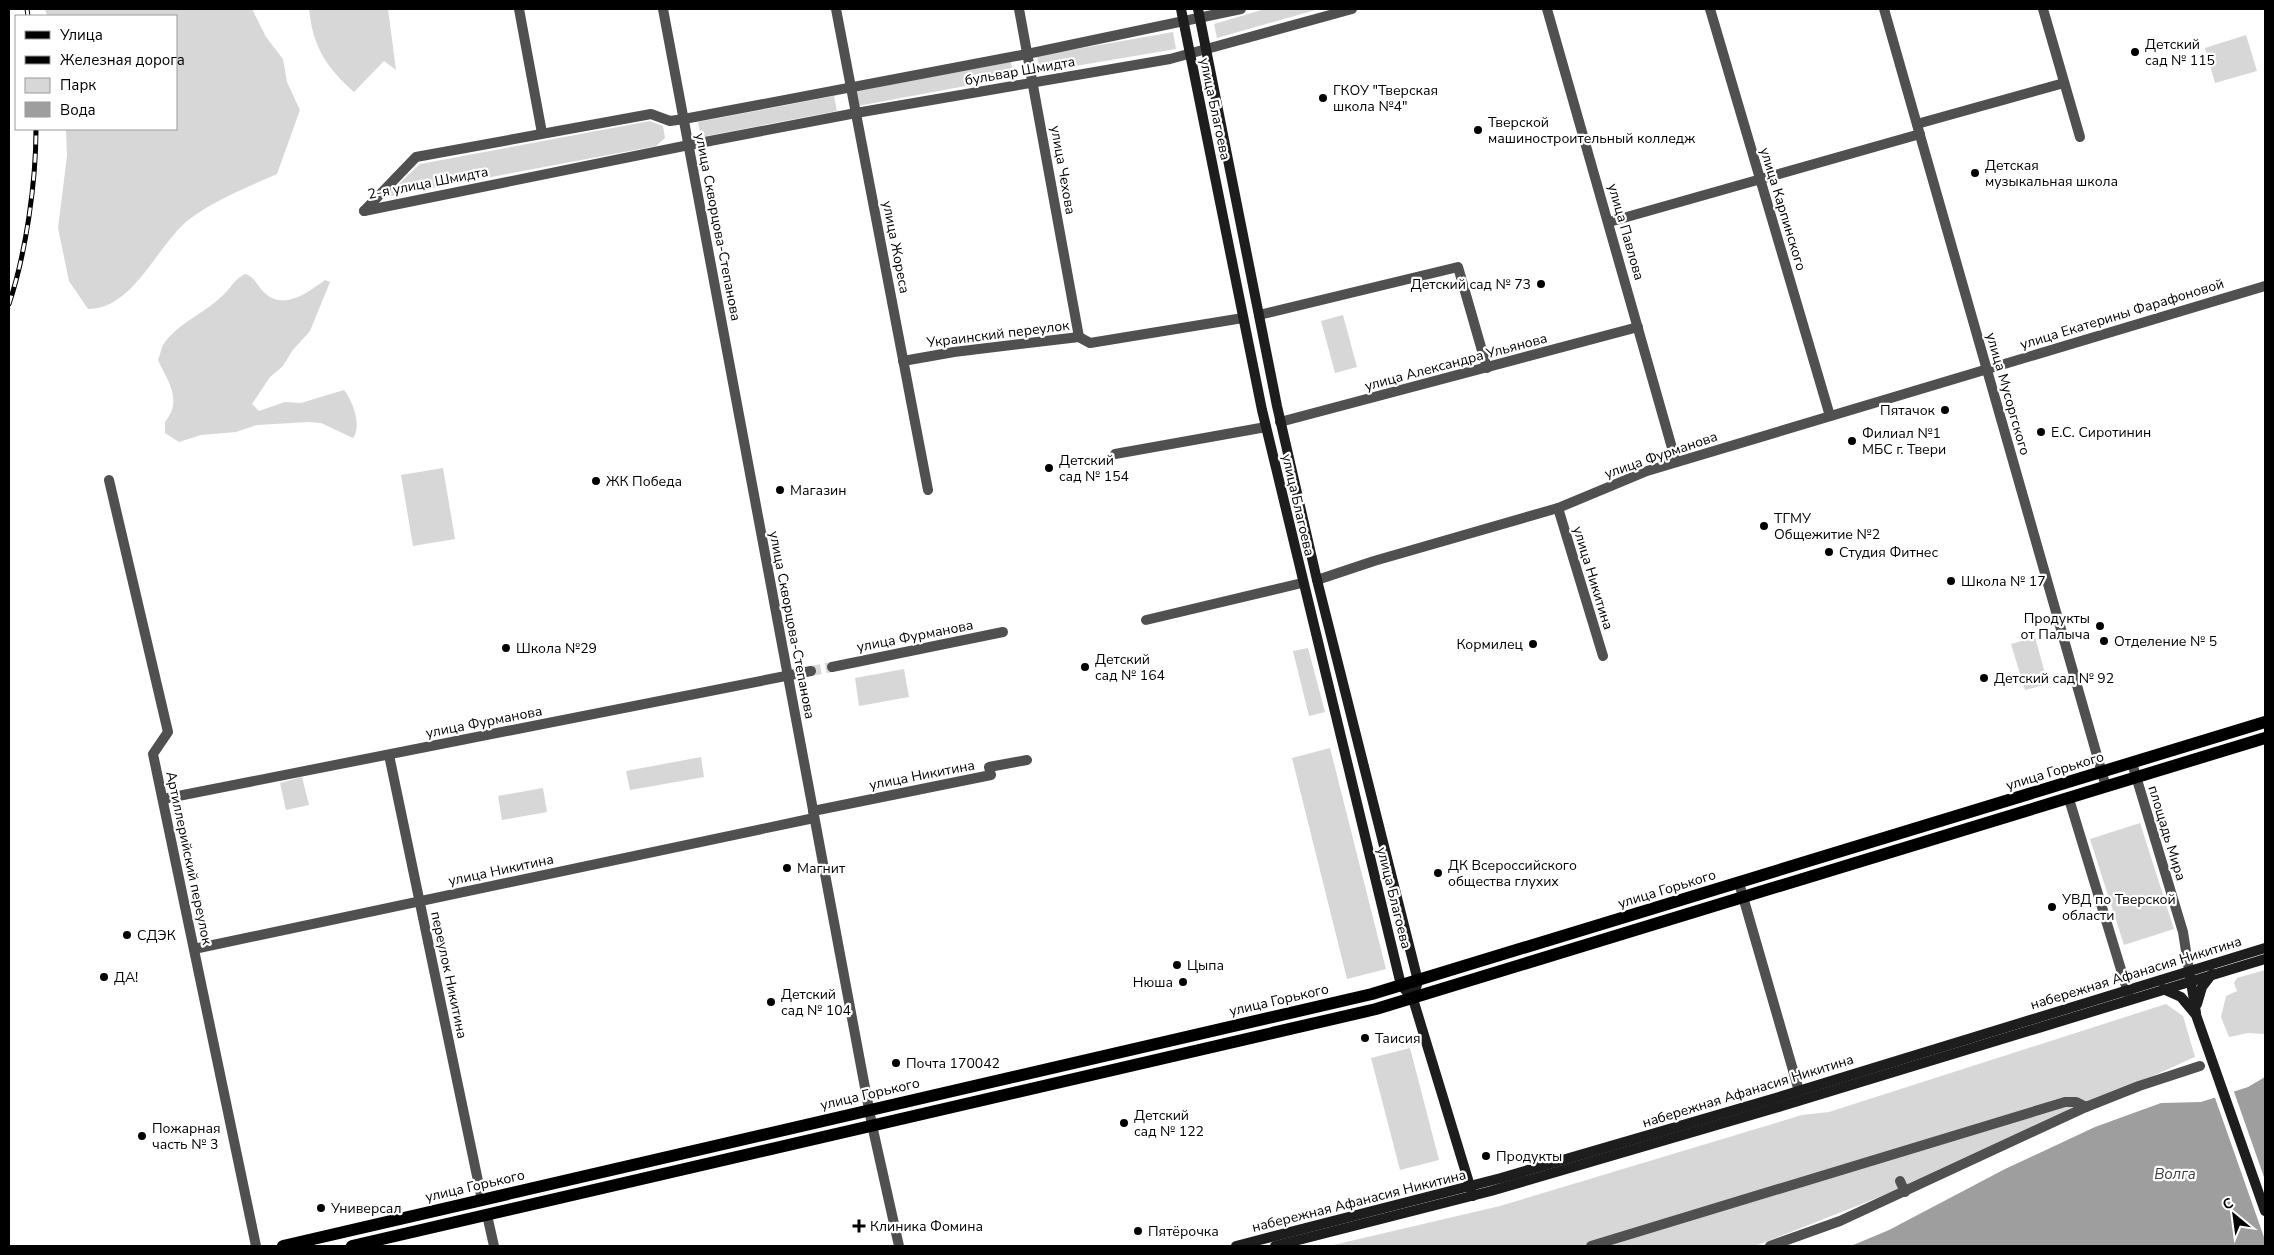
<svg xmlns="http://www.w3.org/2000/svg" width="2274" height="1255" font-family="'Nunito Sans',sans-serif">
<style>
.green{fill:#d7d7d7}
.water{fill:#9e9e9e}
.pier{fill:#fff}
.lines{fill:none;stroke-linecap:round;stroke-linejoin:round}
.minor-tunnel{stroke:#d9d9d9;stroke-width:10;stroke-dasharray:10 5;stroke-linecap:butt}
.minor{stroke:#505050;stroke-width:10}
.tertiary{stroke:#505050;stroke-width:10}
.secondary{stroke:#1d1d1d;stroke-width:10}
.primary{stroke:#000;stroke-width:12}
.rail-casing{stroke:#000;stroke-width:5}
.rail{stroke:#fff;stroke-width:3;stroke-dasharray:9;stroke-linecap:butt}
.poi-dot{fill:#000;stroke:#fff;stroke-width:2}
.labels{text-anchor:middle;dominant-baseline:central;stroke-width:4.5;stroke-linejoin:round;paint-order:stroke}
.poi-label{font-size:14px;fill:#000;stroke:#fff;text-anchor:start}
.street-label{font-size:14px;fill:#000;stroke:#fff}
.water-label{font-size:15px;font-style:italic;fill:#3f3f3f;stroke:#fff}
</style>
<rect width="100%" height="100%" fill="#fff"/>
<!-- green -->
<g class="green">
<path d="M45,9H252L266,37L283,59L287,82L300,110L277,174C248,187 217,199 191,218C157,243 135,309 88,309L69,281L58,228L67,156L66,129H176V16H47Z"/>
<path d="M309,9H388L396,70L384,61L354,92C326,67 313,47 309,9Z"/>
<polygon points="1265,9 1319,9 1217,38 1214,24"/>
<polygon points="1173,32 1176,49 1040,72 1037,56"/>
<polygon points="2246,35 2257,71 2215,83 2205,48"/>
<polygon points="1011,62 1014,77 858,106 856,91"/>
<polygon points="834,96 837,111 701,137 698,122"/>
<polygon points="650,121 663,126 665,138 656,146 385,197 420,164"/>
<path d="M245,274C253,276 256,283 261,289C280,313 306,294 325,280L330,282L310,331L292,351L283,366L270,377L252,404L259,411L285,402L301,403L344,390C353,401 362,426 353,438L321,423L309,422L257,425L236,432L201,435L179,442L165,433V422C183,400 168,382 158,360C160,355 161,349 163,345C177,323 208,312 226,292C233,285 235,279 245,274Z"/>
<polygon points="1343,315 1357,367 1335,373 1321,321"/>
<polygon points="443,468 455,539 413,546 401,475"/>
<polygon points="2035,637 2048,684 2025,690 2011,644"/>
<polygon points="1308,648 1325,712 1309,716 1293,651"/>
<polygon points="904,669 909,697 859,706 855,678"/>
<polygon points="1330,748 1386,969 1347,979 1292,758"/>
<polygon points="701,757 704,777 630,790 626,771"/>
<polygon points="302,777 309,805 286,810 280,783"/>
<polygon points="543,788 547,812 502,820 498,796"/>
<polygon points="2140,823 2174,929 2124,945 2090,839"/>
<polygon points="2265,970 2265,1034 2248,1033 2229,1037 2221,1017 2226,996 2237,991 2234,983 2237,978"/>
<polygon points="2166,1004 2183,1016 2195,1057 1915,1183 1755,1246 1329,1246 1500,1206 1802,1115 1829,1112"/>
<polygon points="1410,1048 1439,1160 1400,1170 1371,1058"/>
</g>
<!-- water -->
<polygon class="water" points="2265,1077 2265,1246 1851,1246 1889,1230 2005,1169 2095,1127 2161,1103 2201,1102 2248,1087"/>
<!-- pier -->
<polygon class="pier" points="2233,1089 2265,1180 2265,1240 2214,1095"/>
<g class="lines">
<!-- minor-tunnel -->
<polyline class="minor-tunnel" points="811,671 832,667"/>
<!-- minor -->
<g class="minor">
<polyline points="519,9 542,133"/>
<polyline points="836,9 928,490"/>
<polyline points="1019,9 1079,337"/>
<polyline points="1547,9 1676,462"/>
<polyline points="1710,9 1830,416"/>
<polyline points="2043,9 2080,137"/>
<polyline points="1917,124 2064,83"/>
<polyline points="364,211 416,157 651,114 670,121 684,119"/>
<polyline points="364,211 689,145"/>
<polyline points="1609,222 1920,134"/>
<polyline points="1259,315 1458,267 1487,368"/>
<polyline points="903,361 954,352 1079,337 1090,343 1243,318"/>
<polyline points="1280,422 1638,327"/>
<polyline points="1115,454 1266,427"/>
<polyline points="109,480 168,732 153,754 256,1246"/>
<polyline points="1558,508 1603,656"/>
<polyline points="1317,580 1374,561 1558,508 1647,471 2265,286"/>
<polyline points="1146,620 1302,583"/>
<polyline points="832,667 1003,632"/>
<polyline points="389,755 482,1200"/>
<polyline points="163,799 811,671"/>
<polyline points="2069,799 2130,999"/>
<polyline points="813,811 991,775 989,767 1027,760"/>
<polyline points="1739,883 1799,1091"/>
<polyline points="194,949 814,818"/>
<polyline points="1900,1181 1905,1192"/>
<polyline points="487,1215 494,1246"/>
<polyline points="1591,1246 2065,1102 2076,1102 2086,1107"/>
<polyline points="1770,1246 1840,1221 2086,1107 2139,1086 2200,1066"/>
</g>
<!-- tertiary -->
<g class="tertiary">
<polyline points="663,9 872,1125 899,1246"/>
<polyline points="1884,9 2106,787"/>
<polyline points="684,119 1027,54 1241,9"/>
<polyline points="689,145 856,113 1170,59 1352,9"/>
<polyline points="2132,763 2183,932 2189,970"/>
</g>
<!-- secondary -->
<g class="secondary">
<polyline points="1181,9 1262,410 1401,985 1413,999 1473,1196"/>
<polyline points="1198,9 1277,406 1317,580 1418,981 1413,999"/>
<polyline points="2190,976 2196,1013"/>
<polyline points="2163,989 2181,997 2196,1015 2265,1211"/>
<polyline points="2197,1004 2202,987 2212,974"/>
<polyline points="1236,1246 1501,1178 1779,1097 2265,948"/>
<polyline points="1275,1246 1491,1191 1782,1106 2265,959"/>
</g>
<!-- primary -->
<g class="primary">
<polyline points="283,1246 1372,994 2265,722"/>
<polyline points="352,1246 1376,1009 2265,738"/>
</g>
<defs>
<g id="rail">
<polyline points="27,9 28,16"/>
<path d="M9,304C26,253 36,182 36,129"/>
</g>
</defs>
<!-- rail casing -->
<use href="#rail" class="rail-casing"/>
<!-- rail -->
<use href="#rail" class="rail"/>
</g>
<!-- markers -->
<g class="poi-dot">
<circle cx="2135" cy="52" r="5"/>
<circle cx="1323" cy="98" r="5"/>
<circle cx="1478" cy="130" r="5"/>
<circle cx="1975" cy="173" r="5"/>
<circle cx="1541" cy="284" r="5"/>
<circle cx="1945" cy="410" r="5"/>
<circle cx="2041" cy="432" r="5"/>
<circle cx="1852" cy="441" r="5"/>
<circle cx="1049" cy="468" r="5"/>
<circle cx="596" cy="481" r="5"/>
<circle cx="780" cy="490" r="5"/>
<circle cx="1764" cy="526" r="5"/>
<circle cx="1829" cy="552" r="5"/>
<circle cx="1951" cy="581" r="5"/>
<circle cx="2100" cy="626" r="5"/>
<circle cx="2104" cy="641" r="5"/>
<circle cx="1533" cy="644" r="5"/>
<circle cx="506" cy="648" r="5"/>
<circle cx="1085" cy="667" r="5"/>
<circle cx="1984" cy="678" r="5"/>
<circle cx="787" cy="868" r="5"/>
<circle cx="1438" cy="873" r="5"/>
<circle cx="2052" cy="907" r="5"/>
<circle cx="127" cy="935" r="5"/>
<circle cx="1177" cy="965" r="5"/>
<circle cx="104" cy="977" r="5"/>
<circle cx="1183" cy="982" r="5"/>
<circle cx="771" cy="1002" r="5"/>
<circle cx="1365" cy="1038" r="5"/>
<circle cx="896" cy="1063" r="5"/>
<circle cx="1124" cy="1123" r="5"/>
<circle cx="142" cy="1136" r="5"/>
<circle cx="1486" cy="1156" r="5"/>
<circle cx="321" cy="1208" r="5"/>
<path d="M856.5 1218.5h5v5h5v5h-5v5h-5v-5h-5v-5h5z"/>
<circle cx="1138" cy="1231" r="5"/>
</g>
<g class="labels">
<!-- poi labels -->
<g class="poi-label">
<text x="2145" y="44">Детский<tspan x="2145" dy="16">сад № 115</tspan></text>
<text x="1333" y="90">ГКОУ "Тверская<tspan x="1333" dy="16">школа №4"</tspan></text>
<text x="1488" y="122">Тверской<tspan x="1488" dy="16">машиностроительный колледж</tspan></text>
<text x="1985" y="165">Детская<tspan x="1985" dy="16">музыкальная школа</tspan></text>
<text x="1531" y="284" text-anchor="end">Детский сад № 73</text>
<text x="1935" y="410" text-anchor="end">Пятачок</text>
<text x="2051" y="432">Е.С. Сиротинин</text>
<text x="1862" y="433">Филиал №1<tspan x="1862" dy="16">МБС г. Твери</tspan></text>
<text x="1059" y="460">Детский<tspan x="1059" dy="16">сад № 154</tspan></text>
<text x="606" y="481">ЖК Победа</text>
<text x="790" y="490">Магазин</text>
<text x="1774" y="518">ТГМУ<tspan x="1774" dy="16">Общежитие №2</tspan></text>
<text x="1839" y="552">Студия Фитнес</text>
<text x="1961" y="581">Школа № 17</text>
<text x="2090" y="618" text-anchor="end">Продукты<tspan x="2090" dy="16">от Палыча</tspan></text>
<text x="2114" y="641">Отделение № 5</text>
<text x="1523" y="644" text-anchor="end">Кормилец</text>
<text x="516" y="648">Школа №29</text>
<text x="1095" y="659">Детский<tspan x="1095" dy="16">сад № 164</tspan></text>
<text x="1994" y="678">Детский сад № 92</text>
<text x="1448" y="865">ДК Всероссийского<tspan x="1448" dy="16">общества глухих</tspan></text>
<text x="797" y="868">Магнит</text>
<text x="2062" y="899">УВД по Тверской<tspan x="2062" dy="16">области</tspan></text>
<text x="137" y="935">СДЭК</text>
<text x="1187" y="965">Цыпа</text>
<text x="114" y="977">ДА!</text>
<text x="1173" y="982" text-anchor="end">Нюша</text>
<text x="781" y="994">Детский<tspan x="781" dy="16">сад № 104</tspan></text>
<text x="1375" y="1038">Таисия</text>
<text x="906" y="1063">Почта 170042</text>
<text x="1134" y="1115">Детский<tspan x="1134" dy="16">сад № 122</tspan></text>
<text x="152" y="1128">Пожарная<tspan x="152" dy="16">часть № 3</tspan></text>
<text x="1496" y="1156">Продукты</text>
<text x="331" y="1208">Универсал</text>
<text x="870" y="1226">Клиника Фомина</text>
<text x="1148" y="1231">Пятёрочка</text>
</g>
<!-- street labels -->
<g class="street-label">
<text transform="translate(1020 71) rotate(-10)">бульвар Шмидта</text>
<text transform="translate(1215 109) rotate(78)">улица Благоева</text>
<text transform="translate(1063 170) rotate(80)">улица Чехова</text>
<text transform="translate(428 183) rotate(-11)">2-я улица Шмидта</text>
<text transform="translate(1783 209) rotate(73)">улица Карпинского</text>
<text transform="translate(718 227) rotate(79)">улица Скворцова-Степанова</text>
<text transform="translate(1626 232) rotate(74)">улица Павлова</text>
<text transform="translate(896 247) rotate(79)">улица Жореса</text>
<text transform="translate(2122 314) rotate(-17)">улица Екатерины Фарафоновой</text>
<text transform="translate(998 334) rotate(-7)">Украинский переулок</text>
<text transform="translate(1456 362) rotate(-15)">улица Александра Ульянова</text>
<text transform="translate(2008 394) rotate(74)">улица Мусоргского</text>
<text transform="translate(1661 455) rotate(-19)">улица Фурманова</text>
<text transform="translate(1298 505) rotate(77)">улица Благоева</text>
<text transform="translate(1593 578) rotate(73)">улица Никитина</text>
<text transform="translate(792 625) rotate(79)">улица Скворцова-Степанова</text>
<text transform="translate(915 636) rotate(-11)">улица Фурманова</text>
<text transform="translate(484 722) rotate(-11)">улица Фурманова</text>
<text transform="translate(2055 771) rotate(-17)">улица Горького</text>
<text transform="translate(922 775) rotate(-11)">улица Никитина</text>
<text transform="translate(2167 833) rotate(73)">площадь Мира</text>
<text transform="translate(189 858) rotate(78)">Артиллерийский переулок</text>
<text transform="translate(501 870) rotate(-12)">улица Никитина</text>
<text transform="translate(1667 889) rotate(-17)">улица Горького</text>
<text transform="translate(1394 898) rotate(76)">улица Благоева</text>
<text transform="translate(2136 973) rotate(-17)">набережная Афанасия Никитина</text>
<text transform="translate(449 975) rotate(78)">переулок Никитина</text>
<text transform="translate(1279 1000) rotate(-13)">улица Горького</text>
<text transform="translate(1748 1091) rotate(-17)">набережная Афанасия Никитина</text>
<text transform="translate(870 1094) rotate(-13)">улица Горького</text>
<text transform="translate(475 1186) rotate(-13)">улица Горького</text>
<text transform="translate(1359 1201) rotate(-14)">набережная Афанасия Никитина</text>
</g>
<!-- water labels -->
<g class="water-label">
<text x="2175" y="1174">Волга</text>
</g>
</g>
<!-- border -->
<rect width="2274" height="1255" fill="none" stroke="#000000" stroke-width="20"/>
<!-- legend -->
<rect x="15" y="15" width="162" height="115" fill="#ffffff" stroke="#999999"/>
<rect x="25" y="31" width="25" height="8" fill="#000000" stroke="#999999"/>
<text x="60" y="40" font-size="15" fill="#000000">Улица</text>
<rect x="25" y="56" width="25" height="8" fill="#000000" stroke="#999999"/>
<text x="60" y="65" font-size="15" fill="#000000">Железная дорога</text>
<rect x="25" y="78" width="25" height="15" fill="#d7d7d7" stroke="#999999"/>
<text x="60" y="90" font-size="15" fill="#000000">Парк</text>
<rect x="25" y="102" width="25" height="15" fill="#9e9e9e" stroke="#999999"/>
<text x="60" y="115" font-size="15" fill="#000000">Вода</text>
<!-- north arrow -->
<g transform="translate(2234 1215) rotate(331)" stroke="#ffffff" stroke-width="4" paint-order="stroke">
<path d="M0-4L9 19L0 12L-9 19Z" fill="#000000"/>
<text y="-8" font-size="14" font-weight="bold" text-anchor="middle" fill="#000000">С</text>
</g>
</svg>
